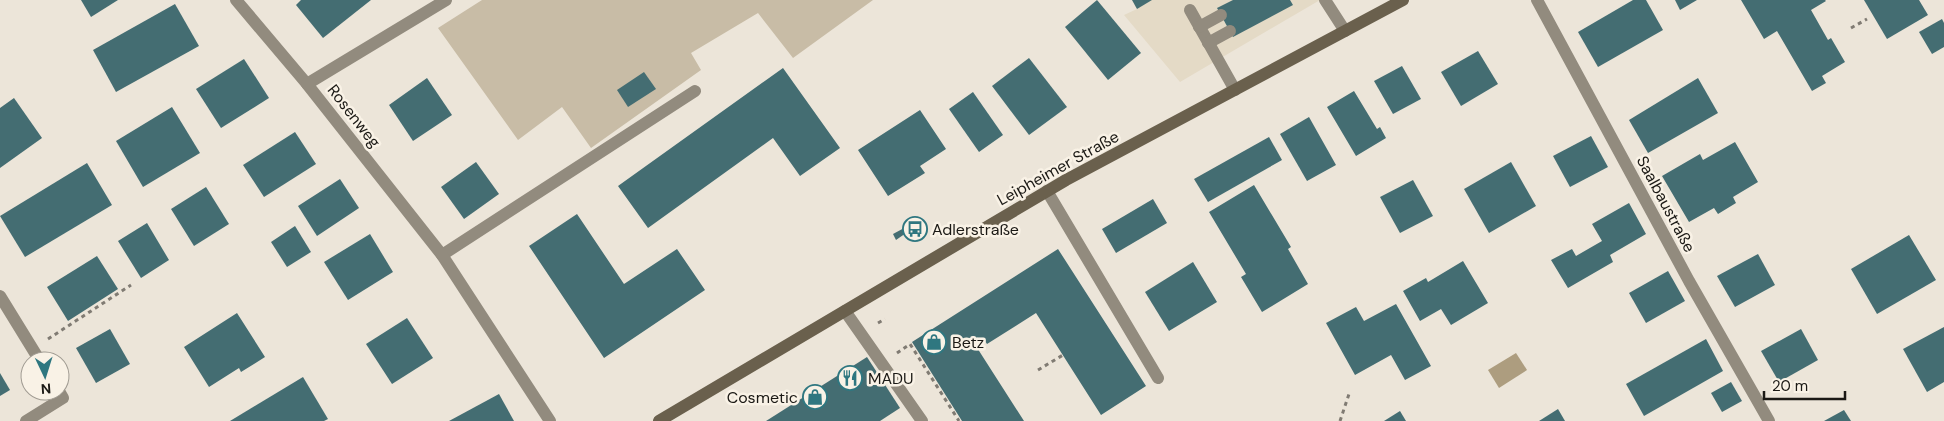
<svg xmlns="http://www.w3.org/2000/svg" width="1944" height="421" font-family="'DM Sans',sans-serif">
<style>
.built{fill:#e4dac6}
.green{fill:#c8bca6}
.water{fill:#ad9d7f}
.building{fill:#446d72}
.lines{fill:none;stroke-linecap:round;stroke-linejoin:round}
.path{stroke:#807b73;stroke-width:3;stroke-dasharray:4 4;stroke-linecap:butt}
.service{stroke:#928b7e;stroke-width:12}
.minor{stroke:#928b7e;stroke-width:12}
.secondary{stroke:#6a604d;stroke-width:12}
.labels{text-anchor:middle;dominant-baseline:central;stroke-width:5;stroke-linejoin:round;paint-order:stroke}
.street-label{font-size:16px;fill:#1b1915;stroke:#f9f2e6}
.poi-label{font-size:16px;fill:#1b1915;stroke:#f9f2e6;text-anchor:start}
</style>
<rect width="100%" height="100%" fill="#ece5d9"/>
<!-- built -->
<polygon class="built" points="1132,0 1320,0 1180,82 1124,15 1137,9"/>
<!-- green -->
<polygon class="green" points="482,0 873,0 793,58 758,13 691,53 701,70 591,148 562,107 518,140 438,28"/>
<!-- water -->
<polygon class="water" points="1516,353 1527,370 1499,388 1488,370"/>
<!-- building -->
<g class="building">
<polygon points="81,0 118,0 91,17"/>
<polygon points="301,0 371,0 323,38 296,5"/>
<polygon points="1097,0 1141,53 1108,80 1065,27"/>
<polygon points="1132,0 1152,0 1137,9"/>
<polygon points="1233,0 1290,0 1293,5 1233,37 1217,8"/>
<polygon points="1633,0 1646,0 1663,30 1598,67 1578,32"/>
<polygon points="1675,0 1697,0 1680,10"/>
<polygon points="1741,0 1825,0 1826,1 1811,10 1828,40 1831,38 1845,62 1822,76 1826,83 1812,91 1777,31 1764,39"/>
<polygon points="1864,0 1919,0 1928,15 1887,39"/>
<polygon points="175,4 199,46 116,92 93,50"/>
<polygon points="1942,19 1944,23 1944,47 1932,54 1919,32"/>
<polygon points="1478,51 1498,84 1461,106 1441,72"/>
<polygon points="1029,58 1067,107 1029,135 992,86"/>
<polygon points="244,59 269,98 221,128 196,89"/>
<polygon points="1402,66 1421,99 1393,114 1374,81"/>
<polygon points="783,68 840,148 800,176 773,138 648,228 618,186"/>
<polygon points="644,72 656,89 628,107 617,90"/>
<polygon points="427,78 452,115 413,141 389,105"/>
<polygon points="1698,78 1718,113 1648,153 1629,120"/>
<polygon points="1354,91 1377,129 1380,127 1386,138 1356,156 1327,107"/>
<polygon points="973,92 1003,135 979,152 949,109"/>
<polygon points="14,98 42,138 0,168 0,108"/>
<polygon points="172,107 200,153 143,187 116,141"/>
<polygon points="920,110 946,149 920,166 925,173 888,196 858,150"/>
<polygon points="1309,117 1336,165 1307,181 1280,134"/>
<polygon points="295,132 316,164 264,197 243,165"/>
<polygon points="1591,136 1608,167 1570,187 1553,156"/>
<polygon points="1269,137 1282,160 1208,202 1194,179"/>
<polygon points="1735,142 1758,182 1733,197 1736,203 1718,214 1714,208 1689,222 1662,176 1700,154 1703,160"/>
<polygon points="476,162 499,194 464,219 441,187"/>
<polygon points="1511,162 1536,206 1489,233 1464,189"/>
<polygon points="87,163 112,205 25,257 0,216"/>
<polygon points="340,179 359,208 317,236 298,206"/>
<polygon points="1413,180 1433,216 1400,233 1380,197"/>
<polygon points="1254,185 1291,247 1288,249 1308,284 1262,312 1241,277 1246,274 1209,212"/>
<polygon points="206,187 229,224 194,246 171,209"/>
<polygon points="1153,199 1167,223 1116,253 1102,229"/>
<polygon points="1629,203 1646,234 1610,255 1613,262 1568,288 1551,260 1572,249 1576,256 1602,241 1592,224"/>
<polygon points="577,214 624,284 677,249 705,290 604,358 529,246"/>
<polygon points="147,223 169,260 141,278 118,241"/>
<polygon points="295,226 311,252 287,267 271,242"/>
<polygon points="906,227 909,231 896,240 893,234"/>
<polygon points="370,234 393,272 348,300 324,262"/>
<polygon points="1909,235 1936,280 1877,314 1851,269"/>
<polygon points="1058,249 1146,386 1101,415 1036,313 987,344 983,338 974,343 1024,421 962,421 912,342"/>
<polygon points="1758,254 1775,285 1735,307 1717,276"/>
<polygon points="97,256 118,289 68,321 47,287"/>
<polygon points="1463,261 1488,303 1451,325 1441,309 1420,321 1403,291 1426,278 1428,282"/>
<polygon points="1193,262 1217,302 1169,331 1145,292"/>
<polygon points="1668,271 1685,301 1646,323 1629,293"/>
<polygon points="1396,304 1431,366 1405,380 1391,355 1355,375 1326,323 1356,307 1364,321"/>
<polygon points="237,313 265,357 241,372 239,368 209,387 184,347"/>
<polygon points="407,318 433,358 392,384 366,344"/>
<polygon points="1944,327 1944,382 1927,392 1903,349"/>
<polygon points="110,329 130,364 96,383 76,348"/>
<polygon points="1801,329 1818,360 1779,382 1761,351"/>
<polygon points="1706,339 1723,371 1644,416 1626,384"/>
<polygon points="867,357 900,408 880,421 766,421"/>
<polygon points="0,373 10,390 0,396"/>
<polygon points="303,377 328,419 324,421 230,421"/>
<polygon points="1731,382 1742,401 1722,412 1711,393"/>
<polygon points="499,394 514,421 449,421"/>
<polygon points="1558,409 1565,421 1539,421"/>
<polygon points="1844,410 1851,421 1824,421"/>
<polygon points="1400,411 1406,421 1384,421"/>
</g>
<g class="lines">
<!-- path -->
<g class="path">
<polyline points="1851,28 1867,19"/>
<polyline points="878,323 885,319"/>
<polyline points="48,339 131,285"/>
<polyline points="897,353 910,344 959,421"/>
<polyline points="1038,370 1063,355"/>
<polyline points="1340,421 1349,394"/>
</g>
<!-- service -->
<g class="service">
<polyline points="1325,0 1345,31"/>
<polyline points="1190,10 1235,90"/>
<polyline points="1199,27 1221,15"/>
<polyline points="1208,43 1230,31"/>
<polyline points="1047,191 1158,378"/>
<polyline points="442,255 695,91"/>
</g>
<!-- minor -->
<g class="minor">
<polyline points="236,0 307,84 442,255 550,421"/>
<polyline points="1537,0 1689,281 1769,421"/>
<polyline points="307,84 446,0"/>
<polyline points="0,296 40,361"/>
<polyline points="845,311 922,421"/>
<polyline points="26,421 63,398 59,391"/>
</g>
<!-- secondary -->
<polyline class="secondary" points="659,421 1066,180 1403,0"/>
</g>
<!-- icons -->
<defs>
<symbol id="bus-ring" viewBox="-11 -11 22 22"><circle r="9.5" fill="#f9f2e6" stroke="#2f7780" stroke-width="1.5"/><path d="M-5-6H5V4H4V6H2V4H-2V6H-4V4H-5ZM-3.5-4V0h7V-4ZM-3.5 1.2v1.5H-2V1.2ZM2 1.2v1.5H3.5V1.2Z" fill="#2f7780"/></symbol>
<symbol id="shop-ring" viewBox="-11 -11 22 22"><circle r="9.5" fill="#f9f2e6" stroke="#2f7780" stroke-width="1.5"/><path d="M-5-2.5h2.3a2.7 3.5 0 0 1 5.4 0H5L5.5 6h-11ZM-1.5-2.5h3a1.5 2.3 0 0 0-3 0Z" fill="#2f7780"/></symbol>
<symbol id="restaurant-ring" viewBox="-11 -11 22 22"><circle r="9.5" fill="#f9f2e6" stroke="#2f7780" stroke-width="1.5"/><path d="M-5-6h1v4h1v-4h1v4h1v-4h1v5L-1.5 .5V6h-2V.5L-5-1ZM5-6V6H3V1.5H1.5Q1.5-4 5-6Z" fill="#2f7780"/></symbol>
</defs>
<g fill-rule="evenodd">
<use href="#bus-ring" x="901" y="215" width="28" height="28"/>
<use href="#shop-ring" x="920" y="328" width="28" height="28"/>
<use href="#restaurant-ring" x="836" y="364" width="28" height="28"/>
<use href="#shop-ring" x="801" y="383" width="28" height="28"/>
</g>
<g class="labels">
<!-- street labels -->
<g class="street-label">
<text transform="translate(354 116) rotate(52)">Rosenweg</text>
<text transform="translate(1058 168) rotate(-29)">Leipheimer Straße</text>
<text transform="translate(1666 204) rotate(62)">Saalbaustraße</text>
</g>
<!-- poi labels -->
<g class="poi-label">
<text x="932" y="229">Adlerstraße</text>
<text x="952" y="342">Betz</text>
<text x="868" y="378">MADU</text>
<text x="798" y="397" text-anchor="end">Cosmetic</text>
</g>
</g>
<!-- north arrow -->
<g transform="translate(45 376) rotate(176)"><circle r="24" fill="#f9f2e6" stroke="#a09b92"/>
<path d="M0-4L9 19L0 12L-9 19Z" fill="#2f7780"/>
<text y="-8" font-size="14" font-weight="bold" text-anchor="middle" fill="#1b1915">N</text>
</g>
<!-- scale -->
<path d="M1764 391v8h81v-8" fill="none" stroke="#1b1915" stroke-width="2.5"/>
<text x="1772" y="391" font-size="15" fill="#1b1915" stroke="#f9f2e6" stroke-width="4" paint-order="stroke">20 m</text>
</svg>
